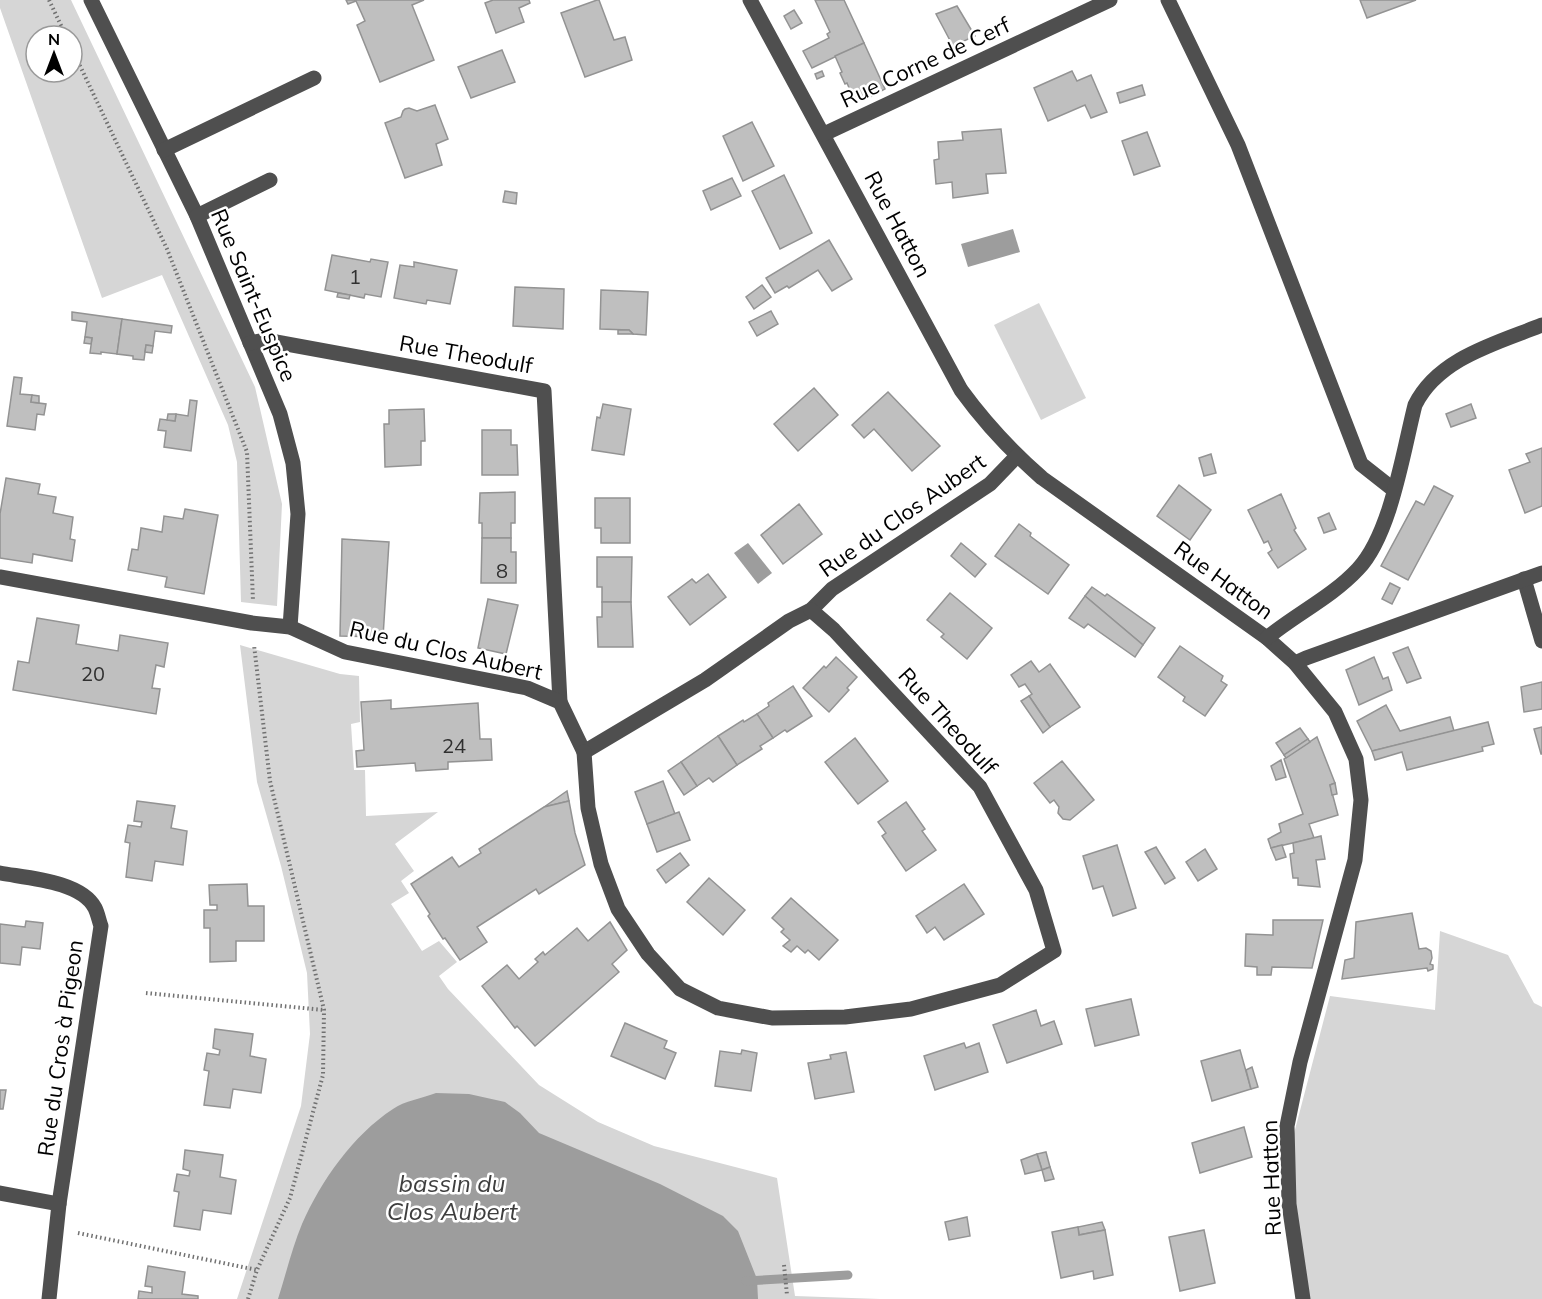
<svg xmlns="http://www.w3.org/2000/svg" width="1542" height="1299" font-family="Mulish,sans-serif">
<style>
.green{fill:#d6d6d6;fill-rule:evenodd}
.water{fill:#9d9d9d}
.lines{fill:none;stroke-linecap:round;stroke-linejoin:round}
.stream{stroke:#9d9d9d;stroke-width:9}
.building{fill:#bfbfbf;stroke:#939393;stroke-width:1.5}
.path{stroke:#717171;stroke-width:4;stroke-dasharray:1.5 3;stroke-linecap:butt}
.minor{stroke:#4f4f4f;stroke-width:15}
.labels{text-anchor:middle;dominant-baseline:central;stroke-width:5;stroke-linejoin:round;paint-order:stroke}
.number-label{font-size:20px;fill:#303030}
.street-label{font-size:22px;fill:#000;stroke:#fff}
.water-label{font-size:24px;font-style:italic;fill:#3e3e3e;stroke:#fff}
</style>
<rect width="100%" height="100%" fill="#fff"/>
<!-- green -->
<g class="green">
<path d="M0,0H71L255,387L282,504L277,606L241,602L237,462L228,425L162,275L102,298L0,8ZM36,36H72V72H36Z"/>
<polygon points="1039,303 1086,398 1041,420 994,325"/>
<polygon points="240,645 340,674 359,676 360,722 351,724 354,770 365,770 366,816 438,812 395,844 414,871 401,881 409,893 391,904 422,951 439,941 457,962 439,976 448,989 539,1085 598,1122 654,1146 777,1178 795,1296 880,1299 237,1299 301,1106 310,1034 307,973 281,866 257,782"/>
<polygon points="1440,931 1508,955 1534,1003 1542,1007 1542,1299 1309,1299 1285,1168 1330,996 1435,1010"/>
</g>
<!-- water -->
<g class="water">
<polygon points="1013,229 1020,252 968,267 961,244"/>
<polygon points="748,543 772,573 758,584 734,553"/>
<path d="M436,1093L469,1094L505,1102L520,1113L539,1133L660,1184L723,1216L738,1231L757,1279L758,1299H278C286,1274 292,1248 302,1224C321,1181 353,1135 393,1109C404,1101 423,1098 436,1093Z"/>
</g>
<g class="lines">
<!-- stream -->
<polyline class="stream" points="746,1281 848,1275"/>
</g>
<!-- building -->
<g class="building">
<polygon points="346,0 424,0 412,5 434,60 380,82 357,25 365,21 356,1 348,4"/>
<polygon points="493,0 529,0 530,3 519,8 524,22 496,33 485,3"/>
<polygon points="597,0 599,0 614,40 625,37 632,60 585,77 561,13"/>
<polygon points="815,0 844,0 864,43 812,68 803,51 829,38 827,34 830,32"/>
<polygon points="1360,0 1416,0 1367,18"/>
<polygon points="957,6 975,36 953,46 936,14"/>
<polygon points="794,10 802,23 791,29 784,16"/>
<polygon points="864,43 885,89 868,98 867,97 855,102 847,83 845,84 840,73 842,72 835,56"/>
<polygon points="502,50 515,82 471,98 458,67"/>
<polygon points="822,71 824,76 817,79 815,74"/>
<polygon points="1072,71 1077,81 1091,75 1107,112 1091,118 1085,105 1048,121 1034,88"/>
<polygon points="1142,85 1145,95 1120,103 1117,93"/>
<polygon points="435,105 448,139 436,144 442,165 405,178 385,123 401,117 403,111 405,109 409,108 417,111"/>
<polygon points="752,122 774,166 743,181 723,136"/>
<polygon points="1001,129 1006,173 986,174 988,193 953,198 952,182 936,184 934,160 939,159 938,142 963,140 962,132"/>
<polygon points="1147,132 1160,166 1134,175 1122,141"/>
<polygon points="784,175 812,233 780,249 752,191"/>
<polygon points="732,178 741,196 711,210 703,191"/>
<polygon points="505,191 517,193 516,204 503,202"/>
<polygon points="829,240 852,279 832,291 818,270 789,288 787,286 775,293 766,278"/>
<polygon points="332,255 370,262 371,259 388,262 381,297 365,294 364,298 325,290"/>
<polygon points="414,262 457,270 450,304 427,300 426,304 394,298 400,265 414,267"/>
<polygon points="762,285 771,297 754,309 746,297"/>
<polygon points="515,287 564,289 563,329 513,326"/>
<polygon points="601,290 648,292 646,335 633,334 629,330 600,329"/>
<polygon points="338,293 350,295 349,299 337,297"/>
<polygon points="771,311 778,324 757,336 749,322"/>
<polygon points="72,312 122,319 117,354 101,352 101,354 90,353 92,338 85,337 87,322 72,320"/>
<polygon points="122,319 172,326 171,333 155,331 153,346 146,345 144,360 133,359 133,356 117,354"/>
<polygon points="618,330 629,330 633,334 618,334"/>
<polygon points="85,337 92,338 91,344 84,343"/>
<polygon points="146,345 153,346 152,353 145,352"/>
<polygon points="14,377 22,378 20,394 32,395 31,402 46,404 44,415 37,414 35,430 7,426"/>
<polygon points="814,388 838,415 798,451 774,424"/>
<polygon points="888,392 940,446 912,471 874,429 864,438 852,425"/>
<polygon points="32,395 39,396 39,403 31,402"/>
<polygon points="190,400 197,401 191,451 164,447 166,431 158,430 160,419 175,421 176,414 188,416"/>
<polygon points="603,404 631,409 624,455 592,450 597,417 600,418"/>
<polygon points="1471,404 1476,418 1451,427 1446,414"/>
<polygon points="424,409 425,441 421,441 421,465 385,467 384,424 389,424 389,410"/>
<polygon points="168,414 176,414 175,421 167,420"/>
<polygon points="482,430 511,430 511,445 517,445 518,475 482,475"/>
<polygon points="1542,448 1542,506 1525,513 1509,470 1530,462 1526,454"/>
<polygon points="1211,454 1216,473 1204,476 1199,458"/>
<polygon points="6,478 40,484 38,494 56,497 53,513 73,517 70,539 75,540 72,561 33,554 32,563 0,558 0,514"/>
<polygon points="1179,485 1211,510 1190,540 1157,516"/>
<polygon points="1434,486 1453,496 1408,580 1381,566 1416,501 1424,505"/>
<polygon points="515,492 515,523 511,523 511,538 482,538 482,523 479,523 480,493"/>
<polygon points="1281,494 1296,528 1294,530 1306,549 1278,568 1268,553 1272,550 1268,541 1264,543 1248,510"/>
<polygon points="595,498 630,498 630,543 601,543 601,528 595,528"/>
<polygon points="799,504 822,534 783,564 761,535"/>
<polygon points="185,509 218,515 204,594 165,587 167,577 128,570 132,549 138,550 141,528 162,532 164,516 183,519"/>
<polygon points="1329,513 1336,529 1324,533 1318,518"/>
<polygon points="1019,524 1031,533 1030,536 1069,565 1048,594 995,556"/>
<polygon points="482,538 511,538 511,552 516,552 516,583 481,583"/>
<polygon points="342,539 389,542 383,637 340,636"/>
<polygon points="961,543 986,564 975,577 951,556"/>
<polygon points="597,557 632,557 631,602 602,602 602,587 597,587"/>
<polygon points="708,574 726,597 690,625 668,597 692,579 696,583"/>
<polygon points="1390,583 1400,588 1392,604 1382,599"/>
<polygon points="1092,587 1105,596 1107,594 1155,628 1143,645 1085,596"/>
<polygon points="950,593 992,628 967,659 941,637 944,634 927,620"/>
<polygon points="1085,596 1143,645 1135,657 1088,624 1084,628 1069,618"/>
<polygon points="488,599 518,605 506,654 478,648"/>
<polygon points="602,602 631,602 633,647 598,647 597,617 602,617"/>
<polygon points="37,618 79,625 76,644 118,651 120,635 168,643 164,667 156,665 152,688 160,689 156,714 13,690 18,661 29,663"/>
<polygon points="1180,646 1223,676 1221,681 1227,685 1205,716 1183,701 1185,697 1158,677"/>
<polygon points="1408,647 1421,678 1407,683 1393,653"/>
<polygon points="836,657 857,677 847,688 849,690 829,712 803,688 824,666 826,668"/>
<polygon points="1374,657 1383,679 1388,677 1392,690 1359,705 1346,670"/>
<polygon points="1031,661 1039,672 1050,664 1080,707 1050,727 1029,696 1032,694 1025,684 1019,687 1011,675"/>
<polygon points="1542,682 1542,709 1524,712 1521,687"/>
<polygon points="793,686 812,716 787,732 785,730 773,738 757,714 769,706 768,703"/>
<polygon points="1029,696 1050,727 1043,733 1021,701"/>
<polygon points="391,700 391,709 478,703 480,739 491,739 492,760 448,762 448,769 416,771 415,763 357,767 356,751 364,750 361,702"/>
<polygon points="1386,705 1400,731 1450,717 1454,731 1372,751 1357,721"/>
<polygon points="757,714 773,738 760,746 762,749 737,765 718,736 743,720 744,722"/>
<polygon points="1488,722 1494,744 1482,747 1483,751 1407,770 1402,752 1375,760 1372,751"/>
<polygon points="1542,727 1542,754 1541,754 1534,729"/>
<polygon points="1300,728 1308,739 1284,755 1276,743"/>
<polygon points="718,736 737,765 713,782 709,778 697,786 681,762"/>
<polygon points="1317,737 1335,783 1330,785 1338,815 1309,824 1314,838 1271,848 1268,839 1281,832 1279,824 1303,814 1284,759"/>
<polygon points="855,738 888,781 858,804 825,762"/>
<polygon points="1308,739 1310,742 1286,758 1284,755"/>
<polygon points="1281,760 1286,777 1276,780 1271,766"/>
<polygon points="1062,761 1094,800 1070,820 1063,819 1058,813 1059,807 1054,800 1050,803 1034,783"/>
<polygon points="681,762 697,786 684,795 668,771"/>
<polygon points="663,781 675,814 647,824 635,792"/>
<polygon points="1335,783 1337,794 1332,795 1330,785"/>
<polygon points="567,791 569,801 544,807"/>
<polygon points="137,801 175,806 171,828 187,831 183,865 155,861 152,881 126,877 130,843 125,842 128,825 141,827 142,822 134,821"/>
<polygon points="569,801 575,833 585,865 539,894 536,889 477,927 487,942 460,960 445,938 443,939 428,916 430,914 411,884 452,857 459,867 481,853 479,849 544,807"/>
<polygon points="906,802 925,829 922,831 936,850 906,871 882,836 886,833 878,822"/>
<polygon points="679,812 690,840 657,852 647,824"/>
<polygon points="1321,836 1325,859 1316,860 1320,887 1298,885 1298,878 1293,878 1290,854 1294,853 1293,843"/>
<polygon points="1117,845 1136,908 1113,916 1103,886 1093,889 1083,856"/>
<polygon points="1282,845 1286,857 1276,860 1271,848"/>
<polygon points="1156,847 1175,878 1165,884 1145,852"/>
<polygon points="1205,849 1217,869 1198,881 1186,862"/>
<polygon points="680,853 689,865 666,883 657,870"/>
<polygon points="709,878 745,910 723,935 687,902"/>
<polygon points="247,884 248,906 264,906 264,941 236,941 236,961 210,962 210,928 204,928 204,910 217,910 217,905 210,905 209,885"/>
<polygon points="964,884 984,914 944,940 935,927 927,933 916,916"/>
<polygon points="791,898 838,940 819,960 808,950 805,953 797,946 791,952 783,946 790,940 781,932 784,929 772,918"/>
<polygon points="1412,913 1419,949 1426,948 1431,951 1432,958 1430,964 1433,965 1433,969 1428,971 1427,968 1342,979 1345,960 1354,958 1356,922"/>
<polygon points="1273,920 1323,920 1312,968 1272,967 1271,975 1257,975 1257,967 1245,966 1246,934 1273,935"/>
<polygon points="26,921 43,923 40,949 22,947 20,965 0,963 0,924 25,927"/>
<polygon points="610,922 627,950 612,964 619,972 535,1046 517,1026 515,1028 482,986 507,965 519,979 538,962 535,959 543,952 545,955 577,928 588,941"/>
<polygon points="1131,999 1139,1035 1095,1046 1086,1009"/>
<polygon points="1036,1010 1041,1026 1054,1021 1062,1044 1007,1063 993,1025"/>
<polygon points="625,1023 667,1041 664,1048 676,1053 665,1079 611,1056"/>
<polygon points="215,1029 253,1034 250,1056 266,1059 261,1093 233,1089 230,1108 204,1105 209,1071 204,1070 207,1053 219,1055 220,1050 213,1048"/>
<polygon points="964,1043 966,1048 979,1043 988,1072 935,1090 924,1056"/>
<polygon points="742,1050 757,1053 751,1091 715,1086 720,1051 741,1054"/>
<polygon points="1240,1050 1251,1089 1212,1101 1201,1061"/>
<polygon points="846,1052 854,1092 815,1099 808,1063 831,1059 830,1055"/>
<polygon points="1252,1067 1258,1087 1251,1089 1246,1070"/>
<polygon points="0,1090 6,1090 3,1109 0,1109"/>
<polygon points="1244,1127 1252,1157 1200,1173 1192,1143"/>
<polygon points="185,1150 223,1155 220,1177 236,1180 231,1214 203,1210 200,1230 174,1226 179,1192 174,1191 177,1174 189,1176 190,1171 183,1169"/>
<polygon points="1046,1152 1050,1167 1042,1170 1037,1154"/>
<polygon points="1037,1154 1042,1170 1025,1174 1021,1160"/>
<polygon points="1050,1167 1054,1179 1045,1181 1042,1170"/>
<polygon points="967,1217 970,1236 949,1240 945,1222"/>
<polygon points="1102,1222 1105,1230 1079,1235 1078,1227"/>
<polygon points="1078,1227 1079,1235 1105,1230 1113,1275 1094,1279 1093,1271 1061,1278 1052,1232"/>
<polygon points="1204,1230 1215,1283 1180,1291 1169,1237"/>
<polygon points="148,1266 185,1272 182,1294 198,1296 198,1299 138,1299 139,1291 152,1293 152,1287 145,1286"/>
</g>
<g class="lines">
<!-- path -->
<g class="path">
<polyline points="49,0 66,36"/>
<polyline points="72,49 167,249 247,452 253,601"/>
<polyline points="146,993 324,1010"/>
<polyline points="78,1233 257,1270"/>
<polyline points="784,1265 787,1295"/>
<polyline points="248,1299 257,1270 290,1198 323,1075 324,1010 270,781 254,645"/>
</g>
<!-- minor -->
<g class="minor">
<polyline points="91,0 197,216 280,414 293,463 298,514 290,627"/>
<path d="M750,0L961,390C985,423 1011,451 1042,478L1267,638L1295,663L1335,712L1356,759L1361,800L1355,860L1300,1062L1287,1126L1289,1204L1303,1299"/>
<polyline points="1168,0 1238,145 1361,464 1394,490"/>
<polyline points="824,134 1110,0"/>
<polyline points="164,150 314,78"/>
<polyline points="197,216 270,180"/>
<polyline points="250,343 265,340 544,391 560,702"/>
<polyline points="0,577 252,623 290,627 345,652 527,688 560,702 584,752 705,680 789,621 811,610 832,589 990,484 1017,456"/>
<polyline points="1524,579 1542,641"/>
<path d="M1267,638C1296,614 1332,597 1358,569C1391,534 1403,452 1415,405C1438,358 1497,343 1542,325"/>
<polyline points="1295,663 1306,658 1542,573"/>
<polyline points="584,752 588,808 601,864 618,909 648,954 680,989 718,1008 772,1018 845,1017 911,1009 1000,985 1054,951 1036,890 980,787 834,630 811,610"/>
<path d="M0,873C27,878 81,881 95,908C98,914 99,921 101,926L59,1204L49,1299"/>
<polyline points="0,1193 59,1204"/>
</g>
</g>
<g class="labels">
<!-- number labels -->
<g class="number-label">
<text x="355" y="276">1</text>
<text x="502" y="570">8</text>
<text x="93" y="673">20</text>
<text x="454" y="745">24</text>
</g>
<!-- street labels -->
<g class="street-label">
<text transform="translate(925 62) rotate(-25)">Rue Corne de Cerf</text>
<text transform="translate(898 224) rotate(62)">Rue Hatton</text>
<text transform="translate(254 295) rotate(67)">Rue Saint-Euspice</text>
<text transform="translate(466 354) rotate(10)">Rue Theodulf</text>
<text transform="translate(902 515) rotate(-35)">Rue du Clos Aubert</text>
<text transform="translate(1224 580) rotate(36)">Rue Hatton</text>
<text transform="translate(446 650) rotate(13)">Rue du Clos Aubert</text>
<text transform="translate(948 721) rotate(48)">Rue Theodulf</text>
<text transform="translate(60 1048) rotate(-82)">Rue du Cros à Pigeon</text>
<text transform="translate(1271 1178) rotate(-92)">Rue Hatton</text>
</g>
<!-- water labels -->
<g class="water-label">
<text x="452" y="1183">bassin du<tspan x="452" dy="28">Clos Aubert</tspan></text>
</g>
</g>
<!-- north arrow -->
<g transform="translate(54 54)"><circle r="28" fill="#ffffff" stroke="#999999" stroke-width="1.5"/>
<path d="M0-4.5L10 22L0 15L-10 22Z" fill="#000000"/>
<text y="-9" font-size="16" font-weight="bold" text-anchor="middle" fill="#000000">N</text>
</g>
</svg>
